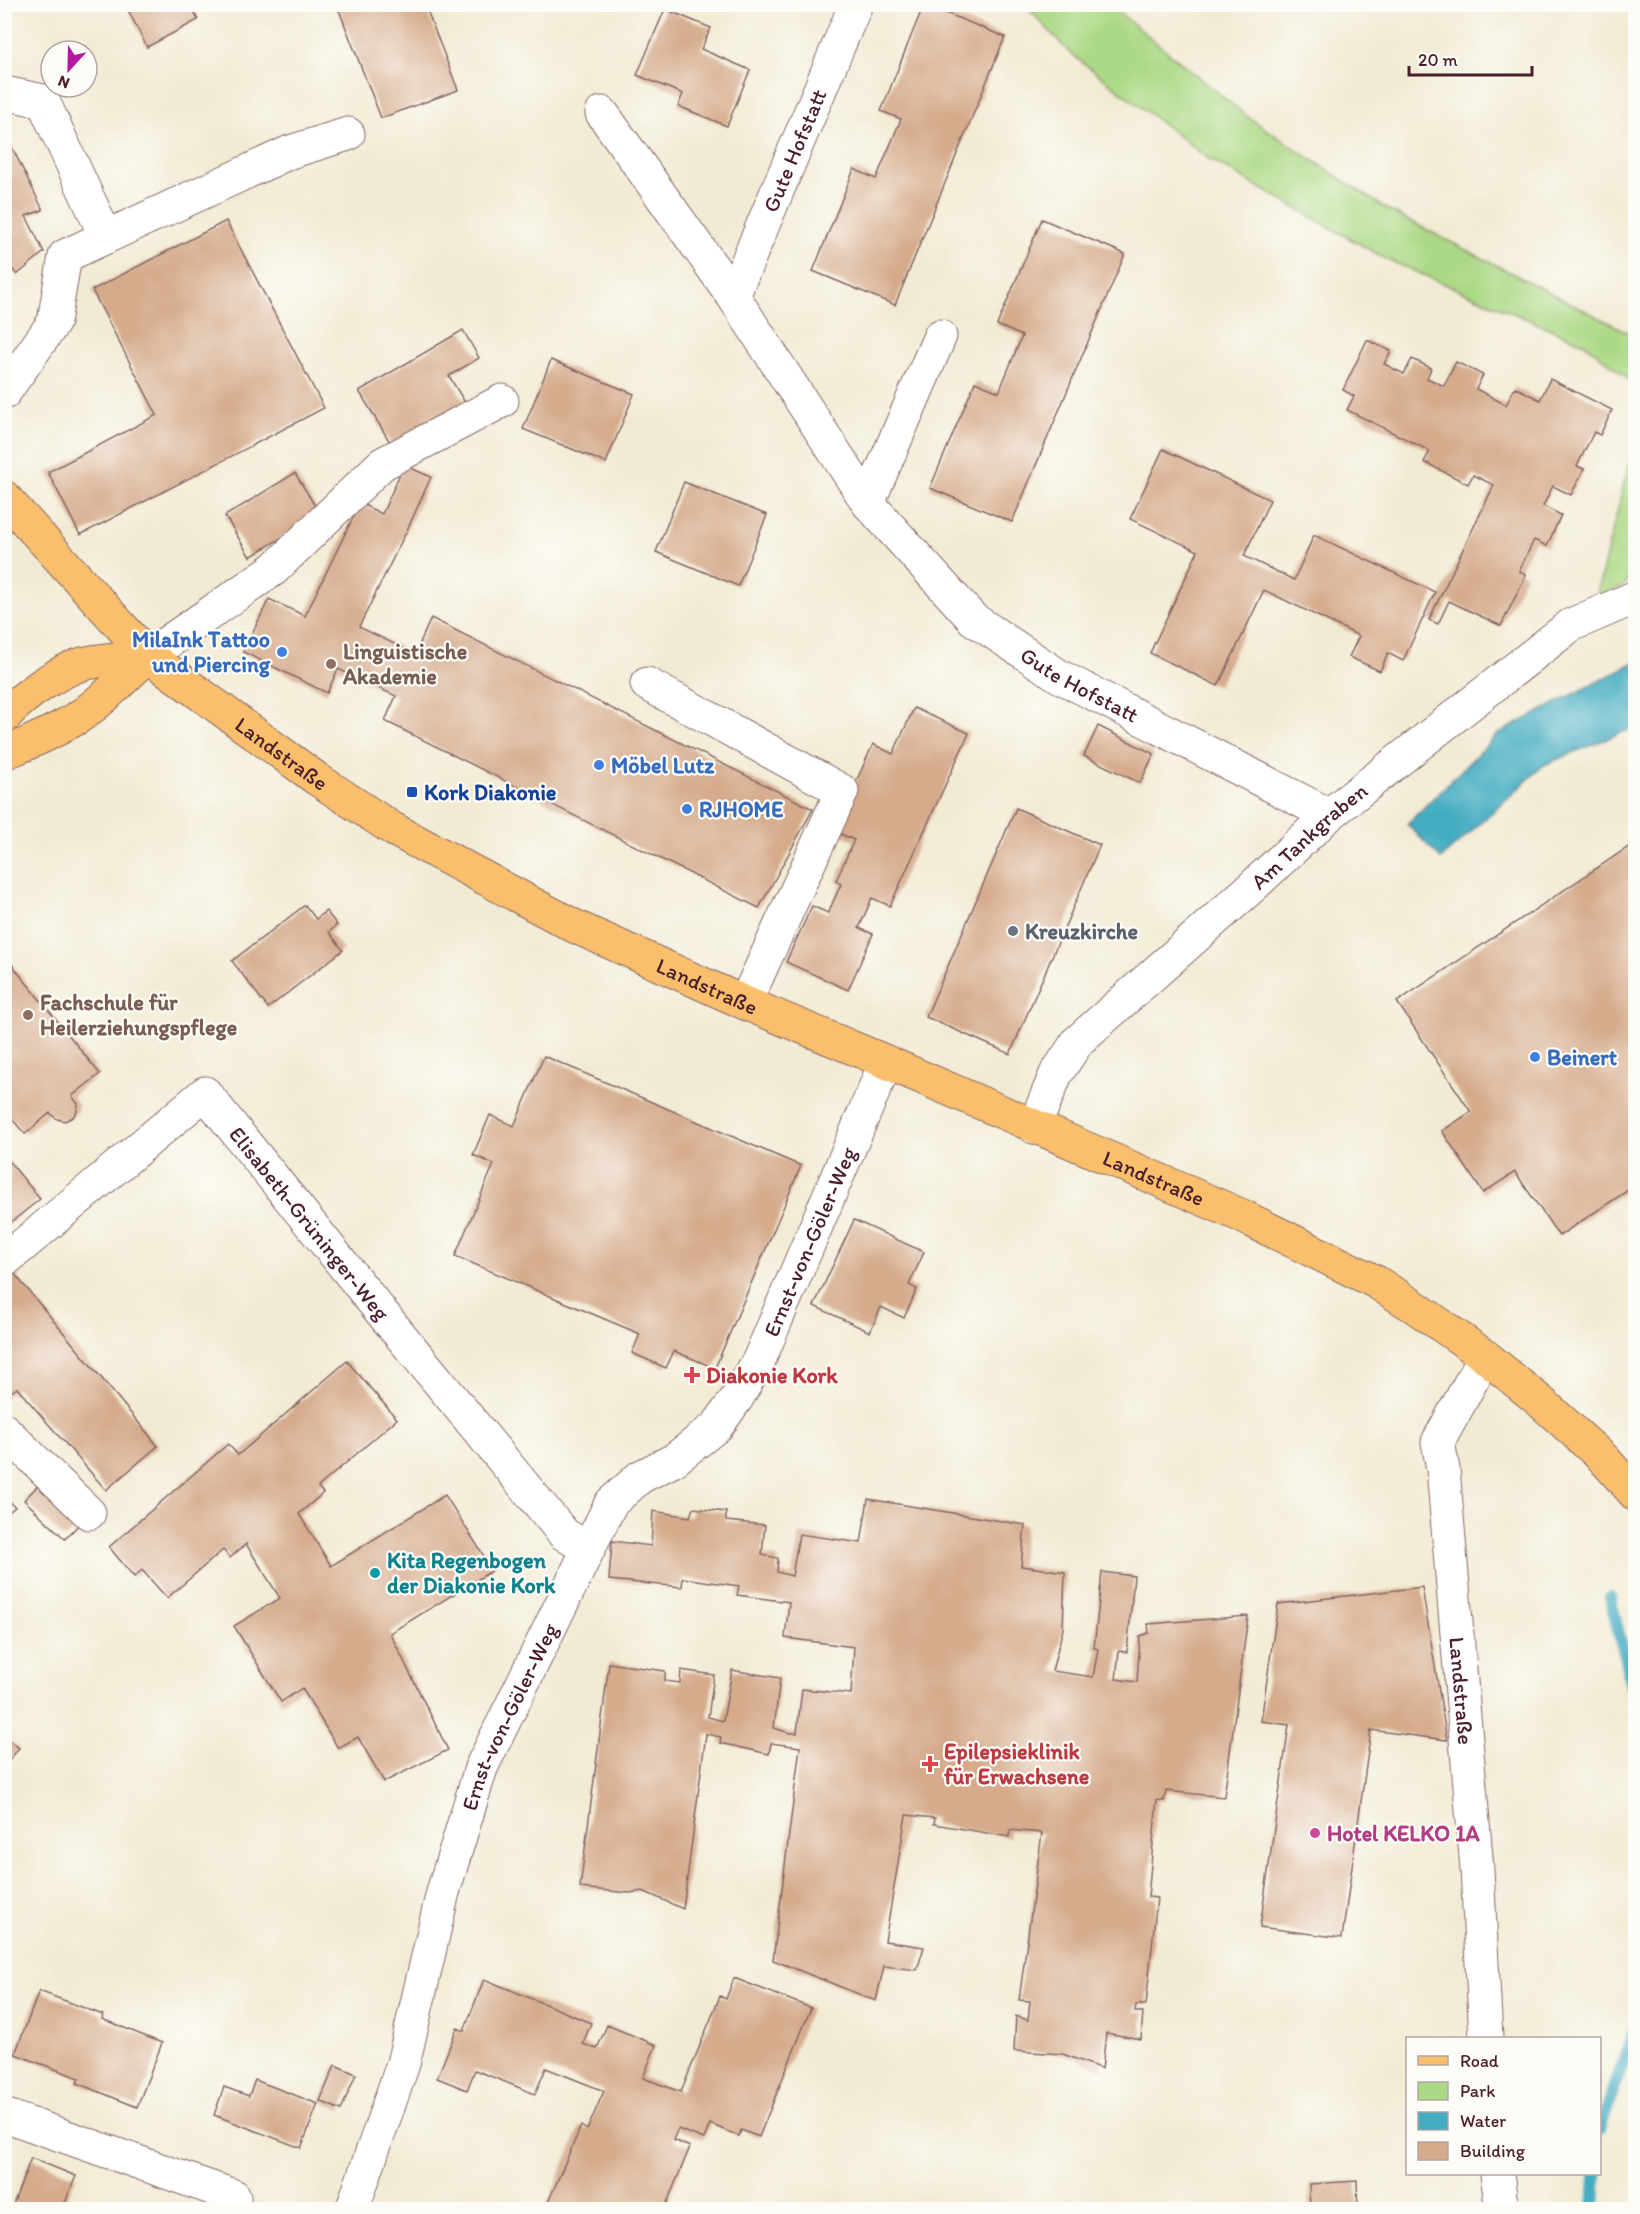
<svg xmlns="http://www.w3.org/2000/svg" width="1640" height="2214" font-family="Itim,sans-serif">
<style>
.green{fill:#acd985;stroke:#7b7c58;stroke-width:1.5}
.water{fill:#42acc1;stroke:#466676;stroke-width:1.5}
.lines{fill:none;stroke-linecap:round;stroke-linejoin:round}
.stream{stroke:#42acc1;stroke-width:12}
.building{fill:#d5ab8c}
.minor-casing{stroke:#856666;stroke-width:35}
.major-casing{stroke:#856666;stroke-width:35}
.minor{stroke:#fff;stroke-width:33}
.major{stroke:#f9bf6d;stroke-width:33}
.shop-dot{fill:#3f7fe0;stroke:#fdfcf7;stroke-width:2}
.education-dot{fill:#8d6e63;stroke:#fdfcf7;stroke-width:2}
.transit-dot{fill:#1a4fb4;stroke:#fdfcf7;stroke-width:2}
.worship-dot{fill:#6b7280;stroke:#fdfcf7;stroke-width:2}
.health-dot{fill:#e0444e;stroke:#fdfcf7;stroke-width:2}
.culture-dot{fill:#0f9aa8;stroke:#fdfcf7;stroke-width:2}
.hotel-dot{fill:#d1479c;stroke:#fdfcf7;stroke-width:2}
.labels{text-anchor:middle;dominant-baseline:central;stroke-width:4.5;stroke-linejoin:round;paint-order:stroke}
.street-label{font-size:22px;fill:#4a1f2b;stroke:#fdfcf7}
.shop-label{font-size:22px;font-weight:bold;fill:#366cbe;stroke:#fdfcf7;text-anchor:start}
.education-label{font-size:22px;font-weight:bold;fill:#785e54;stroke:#fdfcf7;text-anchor:start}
.transit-label{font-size:22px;font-weight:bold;fill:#164399;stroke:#fdfcf7;text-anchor:start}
.worship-label{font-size:22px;font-weight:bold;fill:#5b616d;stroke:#fdfcf7;text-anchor:start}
.health-label{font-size:22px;font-weight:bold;fill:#be3a42;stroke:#fdfcf7;text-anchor:start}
.culture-label{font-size:22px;font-weight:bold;fill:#0d838f;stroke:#fdfcf7;text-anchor:start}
.hotel-label{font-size:22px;font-weight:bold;fill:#b23c85;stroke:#fdfcf7;text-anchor:start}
</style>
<rect width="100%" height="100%" fill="#fdfcf7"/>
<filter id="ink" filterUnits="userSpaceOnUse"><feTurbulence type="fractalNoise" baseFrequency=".0167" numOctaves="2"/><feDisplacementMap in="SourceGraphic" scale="12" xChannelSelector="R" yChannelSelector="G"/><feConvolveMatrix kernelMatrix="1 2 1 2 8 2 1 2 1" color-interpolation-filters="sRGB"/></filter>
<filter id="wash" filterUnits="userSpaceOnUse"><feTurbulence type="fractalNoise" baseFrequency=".008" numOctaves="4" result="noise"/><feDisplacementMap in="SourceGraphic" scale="24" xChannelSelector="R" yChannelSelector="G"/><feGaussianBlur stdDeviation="1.35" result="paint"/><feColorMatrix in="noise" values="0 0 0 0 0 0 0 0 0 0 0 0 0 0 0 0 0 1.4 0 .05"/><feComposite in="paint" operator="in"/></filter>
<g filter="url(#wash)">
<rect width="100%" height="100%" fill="#f2ebd4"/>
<!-- green -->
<g class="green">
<polygon points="1025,5 1110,5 1249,118 1388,210 1635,336 1635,384 1584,343 1386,259 1209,159 1070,53"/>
<polygon points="1635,439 1635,568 1624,586 1596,597"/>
</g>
<!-- water -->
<polygon class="water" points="1635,662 1635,727 1544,765 1441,859 1407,824 1499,733"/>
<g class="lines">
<!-- stream -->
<g class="stream">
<polyline points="1610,1597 1636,1705"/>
<polyline points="1600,2129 1636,2025"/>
<polyline points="1594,2210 1596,2174"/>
</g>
</g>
<g id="blocks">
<!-- building -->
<g class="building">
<polygon points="125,4 190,4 198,20 147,47"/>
<polygon points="924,4 1005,37 895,305 813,271 854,169 876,179 889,148 901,119 881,111"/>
<polygon points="337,5 425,5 458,90 381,118"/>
<polygon points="665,9 711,28 701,49 750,70 727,126 678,106 683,94 637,75"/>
<polygon points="4,131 43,210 26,216 44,252 17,275 8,264 4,267"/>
<polygon points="1042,219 1125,254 1012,522 930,488 975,382 999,392 1022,336 997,325"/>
<polygon points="226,221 324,408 80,535 48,472 157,415 92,290"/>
<polygon points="463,330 479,358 449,376 467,406 394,449 359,391"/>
<polygon points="1367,340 1391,351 1384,364 1404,374 1412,359 1431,368 1427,378 1444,386 1456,362 1483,375 1476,389 1506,405 1515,387 1540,400 1550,379 1612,410 1600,435 1594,432 1577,466 1584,469 1571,495 1553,486 1543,506 1561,515 1547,546 1534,540 1519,571 1526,575 1501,626 1449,601 1438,624 1429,620 1494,485 1473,475 1468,484 1424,462 1430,451 1347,410 1354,396 1343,390"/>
<polygon points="551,360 634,394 606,463 523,429"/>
<polygon points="1163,449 1270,500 1244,556 1294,580 1314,535 1435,592 1403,661 1388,653 1380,671 1349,657 1359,636 1264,590 1218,686 1150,653 1198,551 1130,519"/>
<polygon points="404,465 431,477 409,526 359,627 415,654 431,618 813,809 759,908 385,721 396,696 338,669 327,693 243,652 269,599 305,616 360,503 382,514"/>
<polygon points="295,473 320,514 250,557 225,516"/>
<polygon points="684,482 767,515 738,586 656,552"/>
<polygon points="914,708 969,733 890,906 872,898 859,928 873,934 848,990 786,962 812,906 828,913 841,884 836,881 854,840 834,831 873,744 893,754"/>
<polygon points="1098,726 1154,754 1140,783 1084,756"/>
<polygon points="1016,808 1100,845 1010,1054 926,1017"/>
<polygon points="1636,842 1636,1185 1559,1236 1515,1172 1483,1193 1442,1131 1471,1112 1397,1002"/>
<polygon points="305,905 316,919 326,911 337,925 329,932 343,950 268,1008 232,961"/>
<polygon points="4,955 100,1074 72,1096 78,1104 77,1111 73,1117 65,1121 57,1119 50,1113 25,1134 4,1110"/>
<polygon points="544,1056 801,1166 715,1368 674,1351 666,1368 632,1353 640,1334 455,1256 494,1164 473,1155 490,1115 514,1126"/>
<polygon points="4,1155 40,1199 4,1228"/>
<polygon points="854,1220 924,1252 909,1285 917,1289 904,1318 881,1307 870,1332 814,1306"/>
<polygon points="8,1266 158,1446 106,1490 17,1388 4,1397 4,1268"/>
<polygon points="347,1361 397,1419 318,1487 323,1493 299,1514 331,1566 445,1495 493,1570 390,1633 448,1750 384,1782 358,1737 338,1748 302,1688 281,1702 234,1626 280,1598 246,1544 230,1558 223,1550 167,1598 142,1570 134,1577 109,1547 228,1444 238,1455"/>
<polygon points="43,1480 84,1519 65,1539 24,1500"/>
<polygon points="4,1496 15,1507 4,1516"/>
<polygon points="868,1499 1025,1525 1021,1566 1065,1572 1063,1629 1052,1671 1093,1677 1098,1649 1094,1648 1102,1572 1134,1576 1127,1652 1119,1651 1116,1679 1137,1682 1140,1636 1149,1633 1148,1624 1248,1616 1224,1797 1166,1791 1164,1801 1157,1800 1148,1897 1157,1898 1146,2005 1136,2005 1135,2012 1143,2012 1141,2039 1106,2033 1102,2069 1063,2054 1014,2051 1016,2016 1028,2020 1030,2001 1019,2000 1042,1833 1010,1830 1009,1837 934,1824 935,1818 906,1815 885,1941 924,1947 917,1970 884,1966 876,2001 773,1960 800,1747 771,1743 769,1754 720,1743 721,1737 706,1734 683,1909 643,1891 629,1893 580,1888 609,1663 665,1671 665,1681 680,1683 681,1670 714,1675 708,1717 723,1721 732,1670 780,1678 774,1728 790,1733 797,1733 802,1689 851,1694 854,1647 785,1638 789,1602 737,1595 739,1586 683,1578 682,1587 609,1580 612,1541 651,1546 653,1511 690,1517 693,1508 726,1512 726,1521 765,1525 762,1555 778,1558 777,1572 792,1576 799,1534 861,1543"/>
<polygon points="1422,1587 1447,1740 1371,1730 1342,1938 1260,1927 1289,1725 1261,1721 1278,1604"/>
<polygon points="4,1737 19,1748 4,1767"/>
<polygon points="734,1978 811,2008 759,2137 741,2130 739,2136 710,2124 704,2139 678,2129 673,2140 690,2147 664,2210 553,2210 546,2207 581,2126 587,2130 604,2091 546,2068 535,2094 475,2070 467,2090 437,2078 457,2028 464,2031 484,1979 591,2023 583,2044 597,2049 607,2025 656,2045 643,2078 681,2092 720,1996 726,1999"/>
<polygon points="39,1991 103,2015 102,2019 162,2043 137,2107 77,2083 79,2078 15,2054"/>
<polygon points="335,2065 356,2074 341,2110 320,2101"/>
<polygon points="255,2080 318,2104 301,2148 214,2115 224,2087 249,2096"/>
<polygon points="31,2158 76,2176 62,2210 11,2210"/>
<polygon points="1357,2181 1358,2210 1310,2210 1309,2184"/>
</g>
</g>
</g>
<g filter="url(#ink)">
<use href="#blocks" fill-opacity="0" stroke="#856666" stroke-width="1.5"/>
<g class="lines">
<defs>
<g id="minor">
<polyline points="4,93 43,101 106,237"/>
<path id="s1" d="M602,113L733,296L868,503L973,619L1059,676L1329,815"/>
<path id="s2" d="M733,296L856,4"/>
<polyline points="4,393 54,322 65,256 290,152 348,134"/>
<polyline points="868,503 940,336"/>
<polyline points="148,656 274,569 382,464 502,401"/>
<polyline points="647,684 842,791 745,1003"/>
<path id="s3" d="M1034,1127L1056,1074L1078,1041L1252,887L1329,815L1571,625L1636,597"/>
<path id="s4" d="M4,1261L205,1093L382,1313L564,1534L588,1549"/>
<path id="s5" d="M1485,1356L1438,1442L1443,1469L1477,1869L1486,2038"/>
<polyline points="4,1430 89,1513"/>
<polyline points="4,2115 234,2196 234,2210"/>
<polyline points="1497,2174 1502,2210"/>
<path id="s6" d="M352,2210L403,2064L443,1892L481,1768L611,1503L640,1477L674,1460L717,1426L737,1398L759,1360L886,1062"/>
</g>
<g id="major">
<path id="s7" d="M4,497L148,656L317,779L393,829L574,926L745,1003L877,1058L1240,1215L1376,1282L1415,1307L1485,1356L1541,1402L1603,1458L1636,1495"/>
<path d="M4,717C21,697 62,668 87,663C107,659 128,658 148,656"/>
<path d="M4,753C30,743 54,732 77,718C103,701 125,677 148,656"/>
</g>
</defs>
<!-- minor casing -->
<use href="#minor" class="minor-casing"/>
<!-- major casing -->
<use href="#major" class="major-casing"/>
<!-- minor -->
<use href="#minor" class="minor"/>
<!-- major -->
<use href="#major" class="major"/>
</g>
</g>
<!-- markers -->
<g class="shop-dot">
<circle cx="282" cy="652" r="6"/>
<circle cx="599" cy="765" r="6"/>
<circle cx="687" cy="809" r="6"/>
<circle cx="1535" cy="1057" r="6"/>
</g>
<g class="education-dot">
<circle cx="331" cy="664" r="6"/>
<circle cx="28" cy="1015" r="6"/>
</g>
<rect class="transit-dot" x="406" y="786" width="12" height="12" rx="3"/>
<circle class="worship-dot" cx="1013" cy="931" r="6"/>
<g class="health-dot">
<path d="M689 1366h6v6h6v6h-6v6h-6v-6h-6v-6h6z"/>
<path d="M927 1755h6v6h6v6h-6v6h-6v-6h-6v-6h6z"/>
</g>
<circle class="culture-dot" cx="375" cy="1573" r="6"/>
<circle class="hotel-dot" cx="1315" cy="1833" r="6"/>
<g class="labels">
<!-- street labels -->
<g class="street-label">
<text stroke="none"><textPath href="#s2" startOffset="158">Gute Hofstatt</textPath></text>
<text stroke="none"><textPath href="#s1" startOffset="754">Gute Hofstatt</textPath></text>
<text stroke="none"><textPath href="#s7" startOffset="380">Landstraße</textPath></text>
<text stroke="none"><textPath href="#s3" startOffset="406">Am Tankgraben</textPath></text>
<text stroke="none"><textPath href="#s7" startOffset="866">Landstraße</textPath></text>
<text stroke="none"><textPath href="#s7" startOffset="1352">Landstraße</textPath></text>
<text stroke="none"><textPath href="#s4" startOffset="429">Elisabeth-Grüninger-Weg</textPath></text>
<text stroke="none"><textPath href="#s6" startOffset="1095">Ernst-von-Göler-Weg</textPath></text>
<text stroke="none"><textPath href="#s5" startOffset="348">Landstraße</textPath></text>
<text stroke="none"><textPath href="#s6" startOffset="519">Ernst-von-Göler-Weg</textPath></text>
</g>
<!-- shop labels -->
<g class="shop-label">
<text x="270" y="639" text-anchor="end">MilaInk Tattoo<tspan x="270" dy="25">und Piercing</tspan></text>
<text x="611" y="765">Möbel Lutz</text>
<text x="699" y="809">RJHOME</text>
<text x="1547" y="1057">Beinert</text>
</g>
<!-- education labels -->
<g class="education-label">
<text x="343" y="651">Linguistische<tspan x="343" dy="25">Akademie</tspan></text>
<text x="40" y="1002">Fachschule für<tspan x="40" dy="25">Heilerziehungspflege</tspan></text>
</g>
<!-- transit labels -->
<g class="transit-label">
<text x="424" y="792">Kork Diakonie</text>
</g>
<!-- worship labels -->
<g class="worship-label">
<text x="1025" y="931">Kreuzkirche</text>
</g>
<!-- health labels -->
<g class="health-label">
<text x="706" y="1375">Diakonie Kork</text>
<text x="944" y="1751">Epilepsieklinik<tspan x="944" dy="25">für Erwachsene</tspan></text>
</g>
<!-- culture labels -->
<g class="culture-label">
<text x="387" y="1560">Kita Regenbogen<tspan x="387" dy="25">der Diakonie Kork</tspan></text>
</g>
<!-- hotel labels -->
<g class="hotel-label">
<text x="1327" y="1833">Hotel KELKO 1A</text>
</g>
</g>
<!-- margin -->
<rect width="1640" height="2214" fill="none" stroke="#fdfcf7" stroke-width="24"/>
<!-- legend -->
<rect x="1406" y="2037" width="195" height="138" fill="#fdfcf7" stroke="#b5a4a5" stroke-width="1.5"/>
<rect x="1418" y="2056" width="30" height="9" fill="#f9bf6d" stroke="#b5a4a5" stroke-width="1.5"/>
<text x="1460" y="2067" font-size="18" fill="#4a1f2b">Road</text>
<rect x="1418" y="2082" width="30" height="18" fill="#acd985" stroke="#b5a4a5" stroke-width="1.5"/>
<text x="1460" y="2097" font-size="18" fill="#4a1f2b">Park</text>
<rect x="1418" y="2112" width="30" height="18" fill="#42acc1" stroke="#b5a4a5" stroke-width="1.5"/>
<text x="1460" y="2127" font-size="18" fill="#4a1f2b">Water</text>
<rect x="1418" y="2142" width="30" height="18" fill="#d5ab8c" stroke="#b5a4a5" stroke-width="1.5"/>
<text x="1460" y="2157" font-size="18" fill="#4a1f2b">Building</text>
<!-- north arrow -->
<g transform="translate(69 69) rotate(202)"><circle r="28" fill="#fdfcf7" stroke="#b5a4a5" stroke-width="1.5"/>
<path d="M0-4.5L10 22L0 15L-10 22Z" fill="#b5179e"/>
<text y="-9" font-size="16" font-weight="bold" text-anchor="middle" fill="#4a1f2b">N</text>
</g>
<!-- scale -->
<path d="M1409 66v9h123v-9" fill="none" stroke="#4a1f2b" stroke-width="3"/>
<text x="1418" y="66" font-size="18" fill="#4a1f2b" stroke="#fdfcf7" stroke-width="4.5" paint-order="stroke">20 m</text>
</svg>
